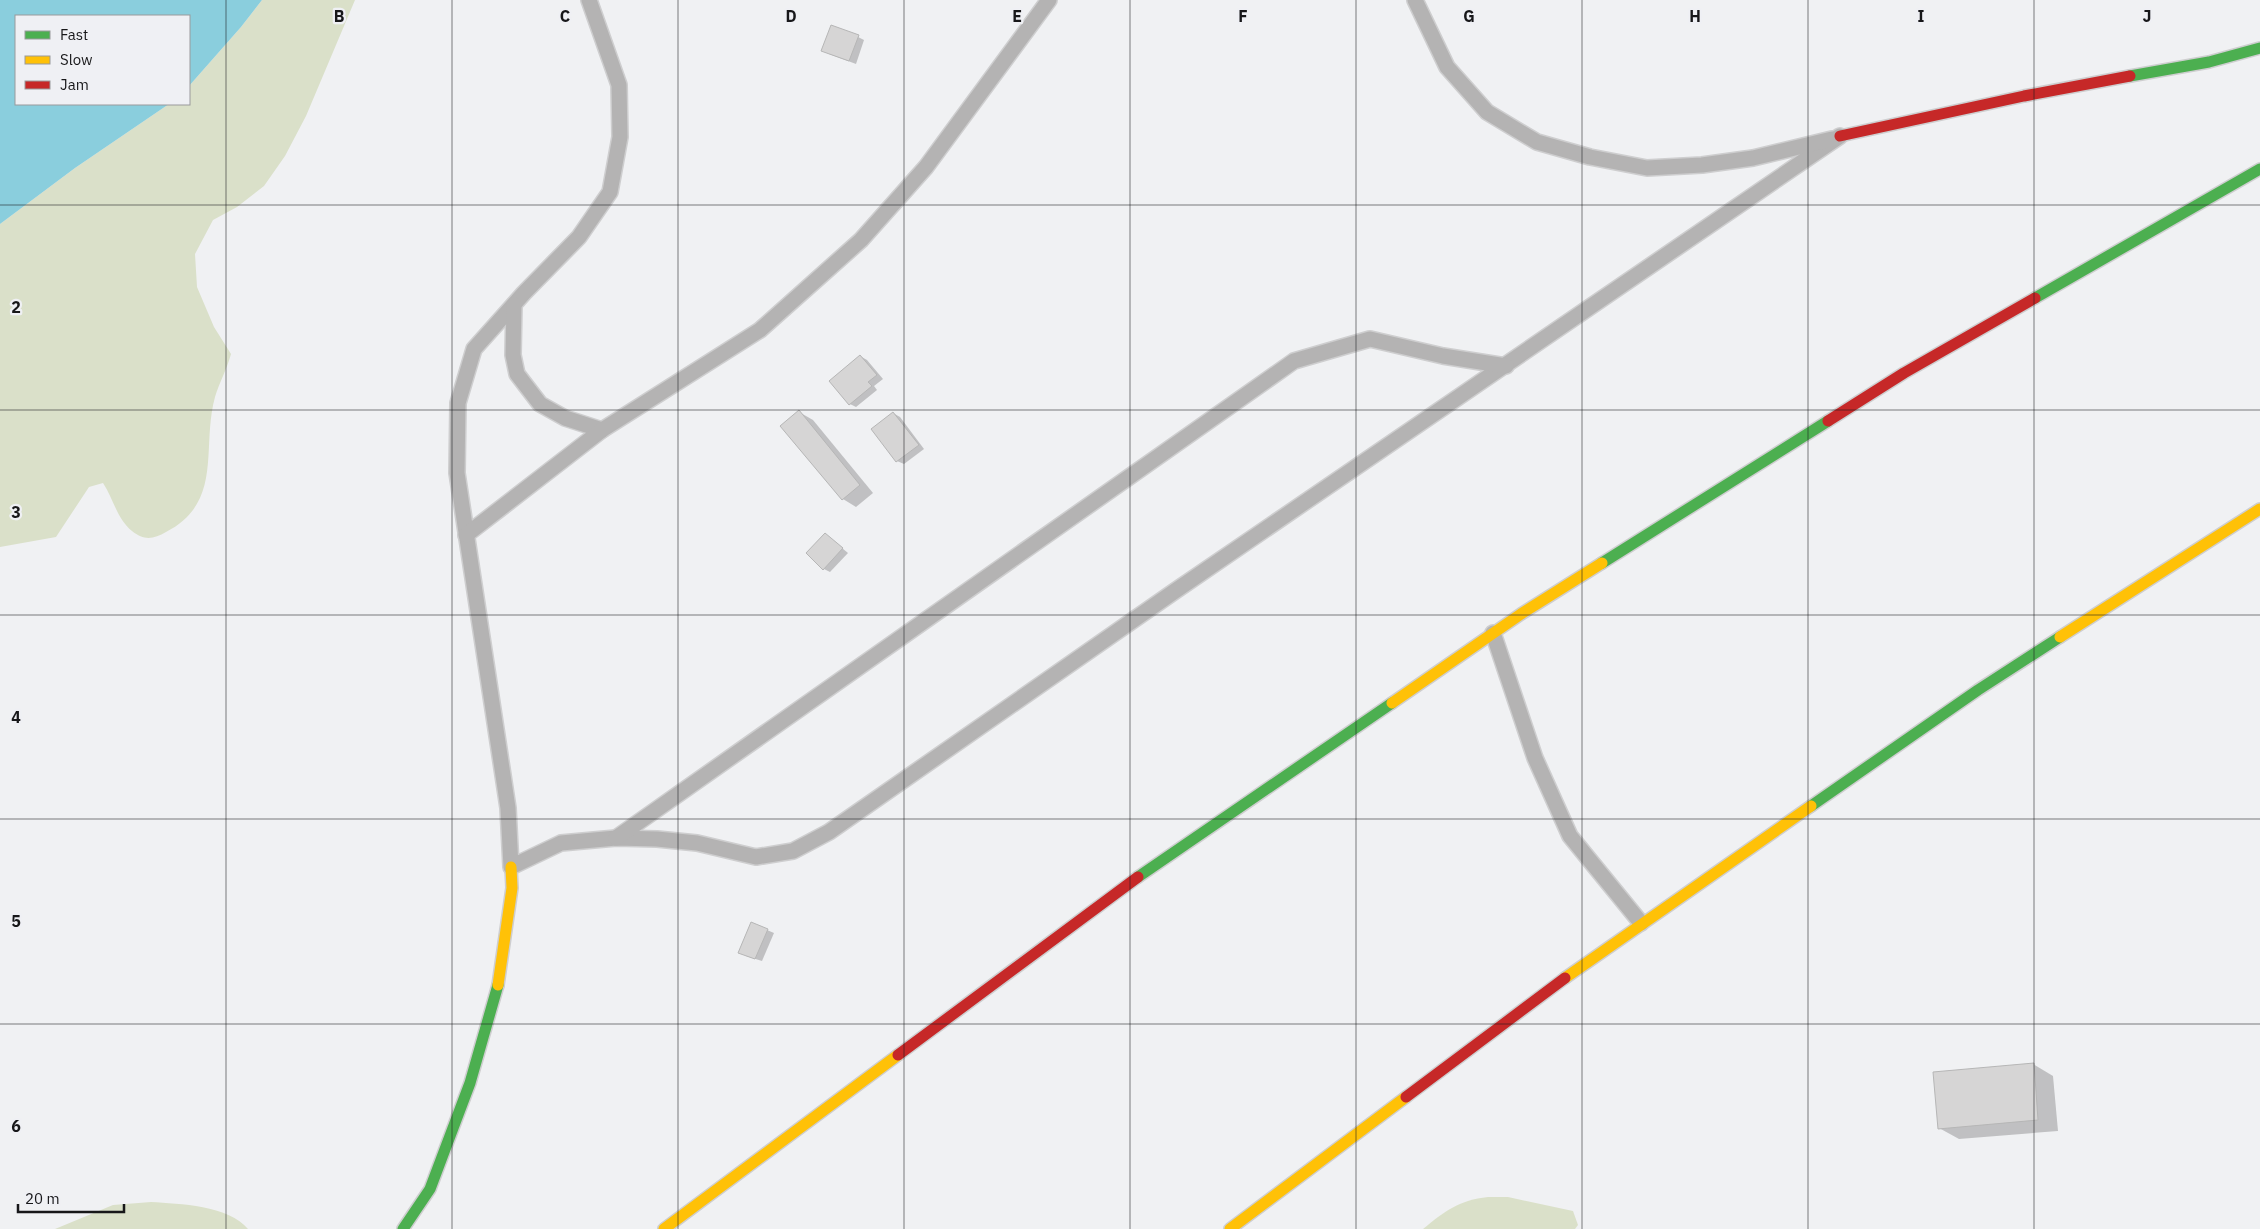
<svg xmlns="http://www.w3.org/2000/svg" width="2260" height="1229" font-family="'IBM Plex Sans',sans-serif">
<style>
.green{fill:#dae0c9}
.water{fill:#8acedd}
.shadow{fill:#0003}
.building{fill:#d6d5d5;stroke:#b6b6b6}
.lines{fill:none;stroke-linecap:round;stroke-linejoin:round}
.lane-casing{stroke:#cececf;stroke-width:18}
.fast-casing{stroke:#cececf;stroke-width:14}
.slow-casing{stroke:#cececf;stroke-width:14}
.jam-casing{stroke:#cececf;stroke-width:14}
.lane{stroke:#b4b3b3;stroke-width:15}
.fast{stroke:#4caf50;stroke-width:11}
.slow{stroke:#ffc107;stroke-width:11}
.jam{stroke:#c62828;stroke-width:11}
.grid{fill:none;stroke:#171719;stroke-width:1;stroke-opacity:0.55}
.grid-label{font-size:16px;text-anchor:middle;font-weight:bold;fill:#171719;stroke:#eff0f4;stroke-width:4.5;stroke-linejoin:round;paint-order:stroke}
</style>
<rect width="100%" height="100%" fill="#f0f1f3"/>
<!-- green -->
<g class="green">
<path d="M262,0H355L306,116L285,156L264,186L237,207L213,220L195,254L197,287L214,327L231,354C227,369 219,383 215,397C201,448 224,502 166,532C154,539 144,541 132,531C117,519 113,498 103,483L89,487L56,537L0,547V224L75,168L169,104H189V86L241,27Z"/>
<path d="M1488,1197H1508L1573,1211L1578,1225L1575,1229H1423C1445,1211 1459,1200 1488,1197Z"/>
<path d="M151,1202C180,1204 228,1205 248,1229H55L113,1205Z"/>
</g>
<!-- water -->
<polygon class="water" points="0,0 262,0 241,27 189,86 189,16 16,16 16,104 169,104 75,168 0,224"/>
<!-- shadow -->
<g class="shadow">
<polygon points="858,37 864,40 856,64 829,54"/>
<polygon points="860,356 867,360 883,379 874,386 877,390 856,407 850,404"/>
<polygon points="799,412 813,420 873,493 856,507 843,499 782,426"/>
<polygon points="893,413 900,417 924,449 904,464 897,461"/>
<polygon points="825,534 848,553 830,572 824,569"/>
<polygon points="767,930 774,933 762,961 746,956"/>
<polygon points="2033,1064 2053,1076 2058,1131 1959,1139 1939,1128"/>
</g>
<!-- building -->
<g class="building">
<polygon points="831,25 859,35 849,61 821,51"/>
<polygon points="860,355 877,375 868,382 872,386 849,405 829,381"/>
<polygon points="799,410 860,485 842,500 780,426"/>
<polygon points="893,412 919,445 896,462 871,429"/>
<polygon points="825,533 843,548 823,570 806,553"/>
<polygon points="751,922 768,929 755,959 738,953"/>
<polygon points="2034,1063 2038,1120 1938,1129 1933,1072"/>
</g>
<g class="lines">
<defs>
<g id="lane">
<polyline points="589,0 619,85 620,137 610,192 579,237 524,293 474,349 458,403 457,473 508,808 511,867 561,843 616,838 657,839 697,843 756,857 793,851 829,832 1175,591 1840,136"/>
<polyline points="1415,0 1447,67 1487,112 1537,142 1590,157 1647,168 1702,165 1753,158 1832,139"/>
<polyline points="514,305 513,355 517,374 540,404 565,418 602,430"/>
<polyline points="466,535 602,430 760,330 861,240 926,167 1049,0"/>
<polyline points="1493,633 1535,758 1570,836 1641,923"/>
<polyline points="616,838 1294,361 1370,339 1443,356 1506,366"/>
</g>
<g id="fast">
<polyline points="2130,76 2209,62 2260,48"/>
<polyline points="2035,298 2260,169"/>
<polyline points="1602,563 1828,421"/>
<polyline points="1811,806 1978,690 2060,637"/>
<polyline points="1138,877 1392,703"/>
<polyline points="403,1229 430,1189 470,1083 498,985"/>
</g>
<g id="slow">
<polyline points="2060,637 2260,509"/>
<polyline points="1392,703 1521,614 1602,563"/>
<polyline points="1565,978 1811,806"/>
<polyline points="498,985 512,888 511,867"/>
<polyline points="664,1229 898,1055"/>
<polyline points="1230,1229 1406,1097"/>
</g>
<g id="jam">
<polyline points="1840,136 2024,96 2130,76"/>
<polyline points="1828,421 1904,373 2035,298"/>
<polyline points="898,1055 1138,877"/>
<polyline points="1406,1097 1565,978"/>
</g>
</defs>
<!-- lane casing -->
<use href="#lane" class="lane-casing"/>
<!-- fast casing -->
<use href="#fast" class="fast-casing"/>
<!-- slow casing -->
<use href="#slow" class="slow-casing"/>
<!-- jam casing -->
<use href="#jam" class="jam-casing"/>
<!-- lane -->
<use href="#lane" class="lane"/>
<!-- fast -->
<use href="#fast" class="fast"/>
<!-- slow -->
<use href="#slow" class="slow"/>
<!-- jam -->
<use href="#jam" class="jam"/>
</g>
<!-- grid -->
<path class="grid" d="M226,0V1229M452,0V1229M678,0V1229M904,0V1229M1130,0V1229M1356,0V1229M1582,0V1229M1808,0V1229M2034,0V1229M0,205H2260M0,410H2260M0,615H2260M0,819H2260M0,1024H2260"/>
<g class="grid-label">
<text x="339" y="22">B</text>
<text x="565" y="22">C</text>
<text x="791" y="22">D</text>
<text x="1017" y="22">E</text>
<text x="1243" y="22">F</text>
<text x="1469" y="22">G</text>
<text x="1695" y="22">H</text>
<text x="1921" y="22">I</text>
<text x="2147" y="22">J</text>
<text x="16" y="313">2</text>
<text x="16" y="518">3</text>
<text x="16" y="723">4</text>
<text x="16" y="927">5</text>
<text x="16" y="1132">6</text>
</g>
<!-- legend -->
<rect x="15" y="15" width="175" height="90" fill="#eff0f4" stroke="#99999c"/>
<rect x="25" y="31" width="25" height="8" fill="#4caf50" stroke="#99999c"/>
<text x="60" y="40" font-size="15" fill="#171719">Fast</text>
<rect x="25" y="56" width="25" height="8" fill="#ffc107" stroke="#99999c"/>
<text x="60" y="65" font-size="15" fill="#171719">Slow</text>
<rect x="25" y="81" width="25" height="8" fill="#c62828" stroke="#99999c"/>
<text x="60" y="90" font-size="15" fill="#171719">Jam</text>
<!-- scale -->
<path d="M18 1204v8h106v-8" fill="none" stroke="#171719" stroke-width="2.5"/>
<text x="25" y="1204" font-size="15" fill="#171719" stroke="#eff0f4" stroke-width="4" paint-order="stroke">20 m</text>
</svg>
